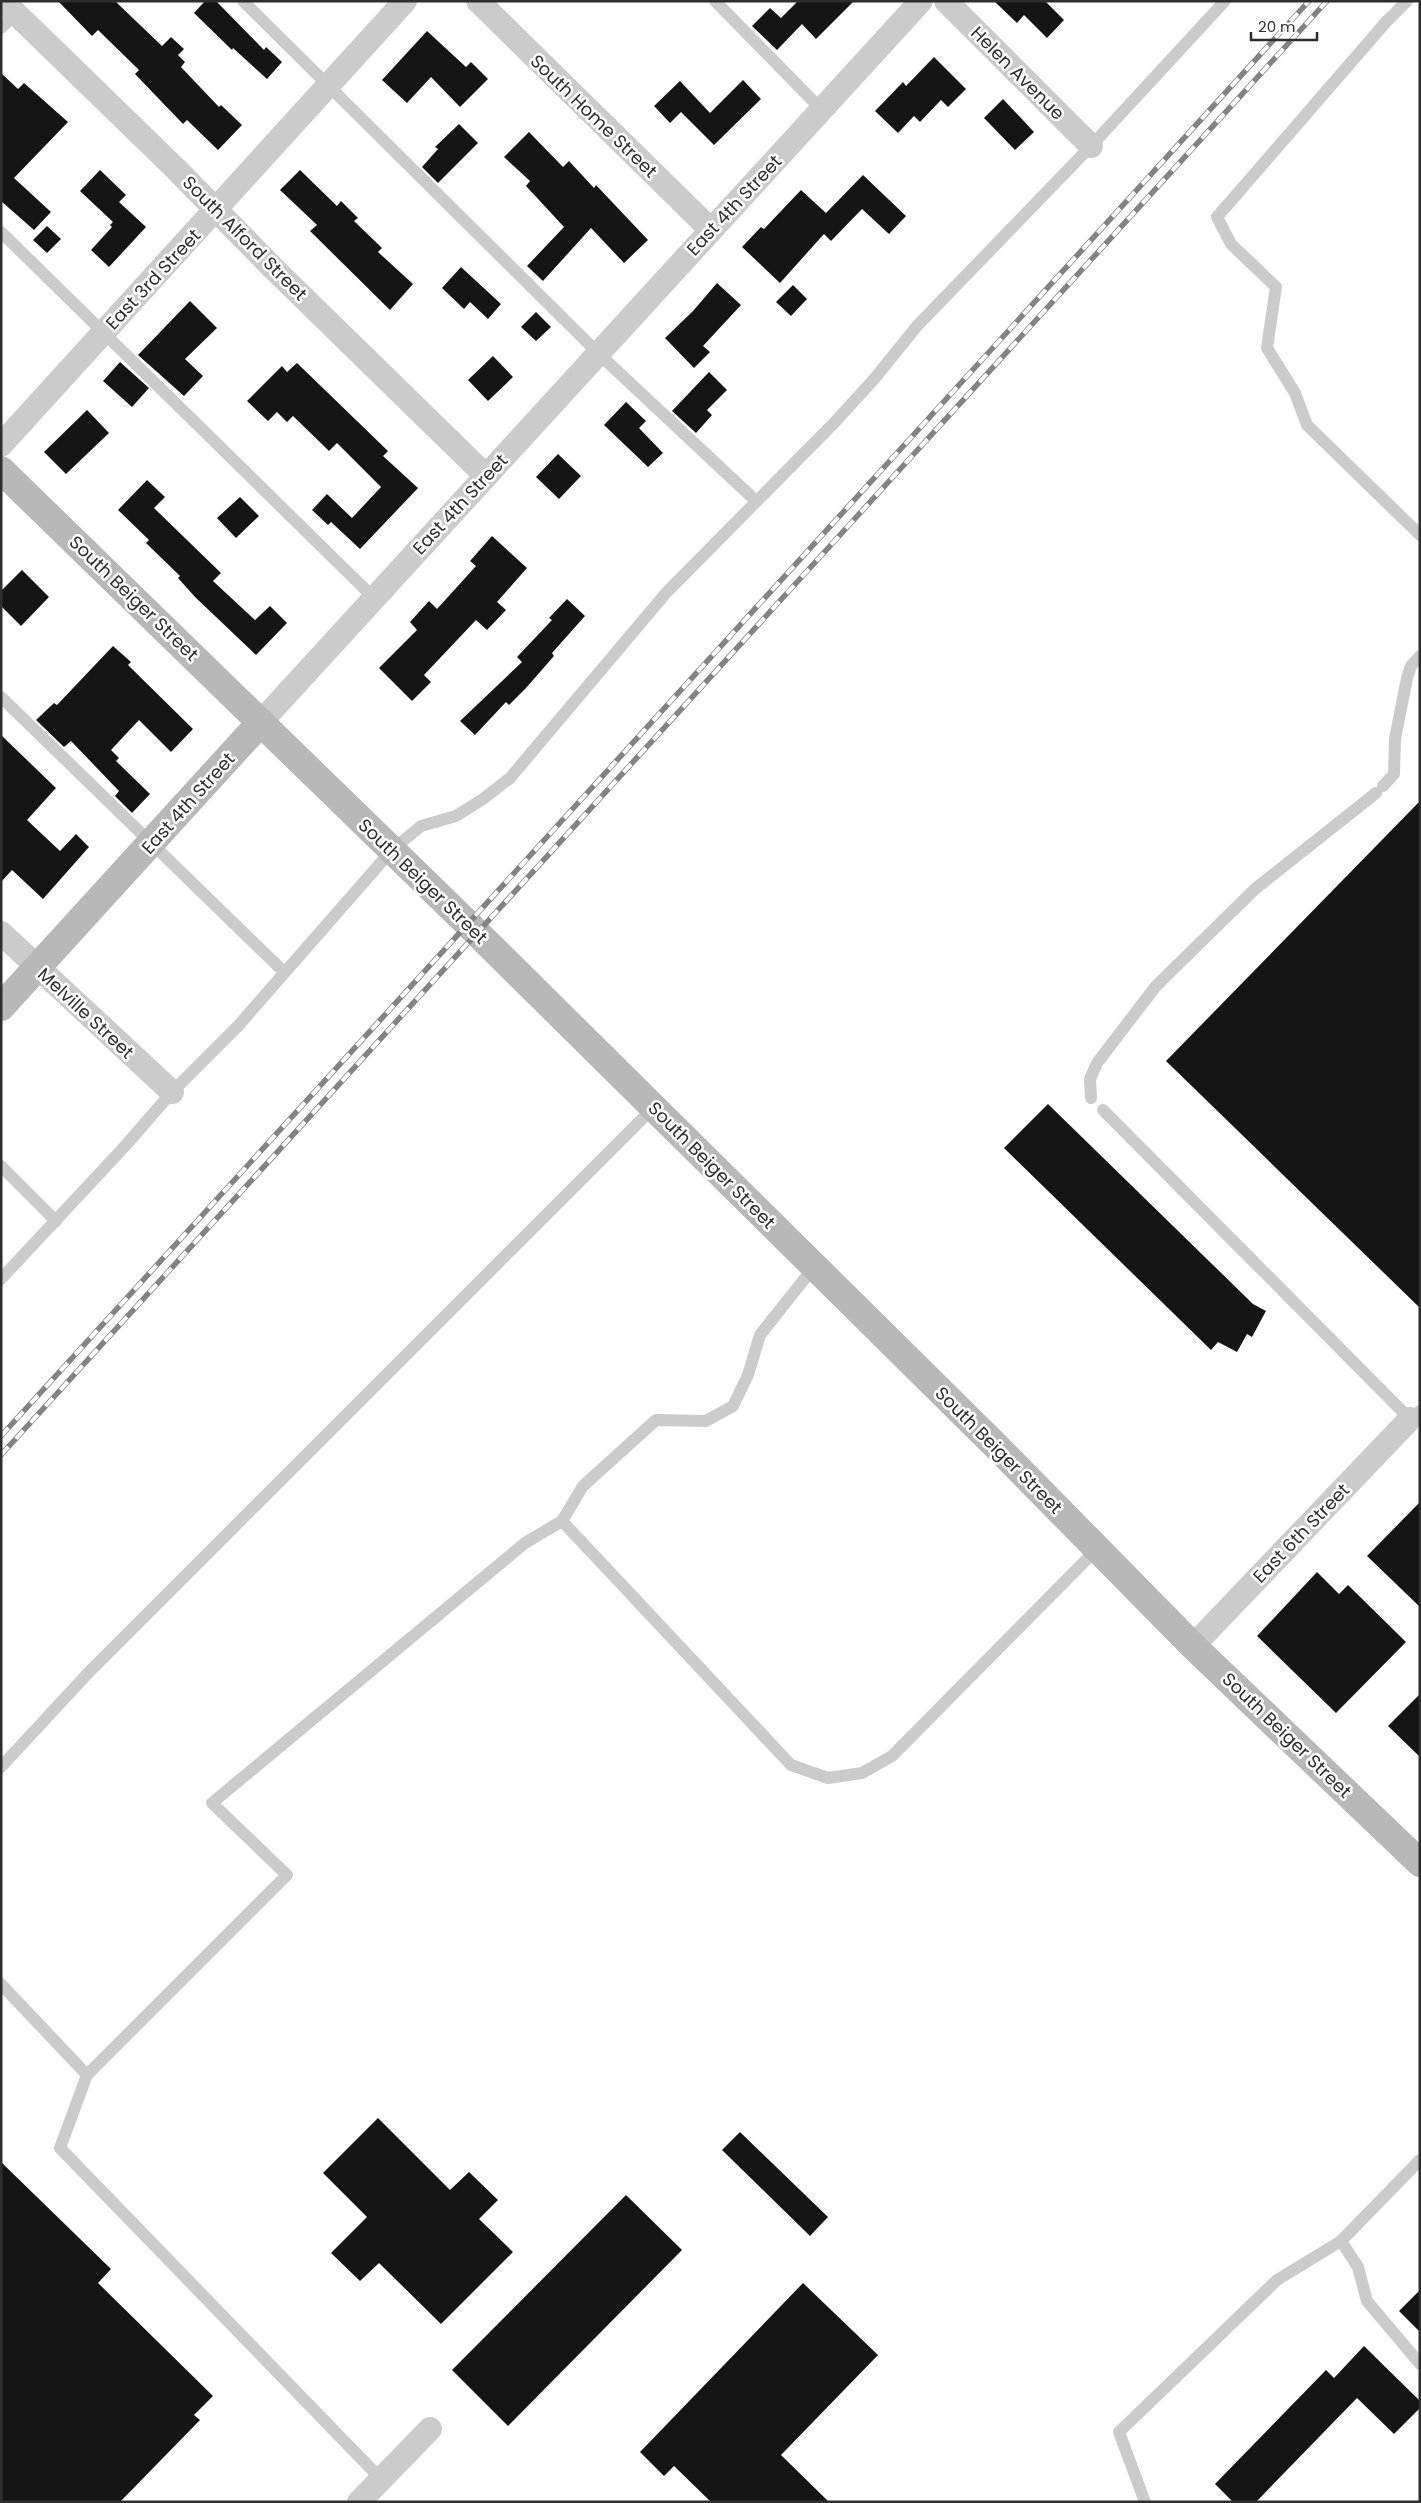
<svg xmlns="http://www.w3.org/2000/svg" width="1421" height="2503" font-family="Poppins,sans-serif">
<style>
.building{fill:#151515}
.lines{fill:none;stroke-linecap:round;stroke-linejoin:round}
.lane{stroke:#cbcbcb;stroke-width:12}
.street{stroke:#cbcbcb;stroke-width:24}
.secondary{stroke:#b8b8b8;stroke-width:28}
.rail-casing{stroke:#838383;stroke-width:5.5}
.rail{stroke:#fff;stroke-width:4;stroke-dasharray:11;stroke-linecap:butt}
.labels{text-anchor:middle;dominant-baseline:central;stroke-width:5;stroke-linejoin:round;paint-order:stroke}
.street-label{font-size:18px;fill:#2e2e2e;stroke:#fff}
</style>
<rect width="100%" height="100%" fill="#fff"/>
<!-- building -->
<g class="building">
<polygon points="58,1 115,1 162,46 171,37 184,49 178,55 185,62 181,67 219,107 221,105 242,125 218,150 187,120 183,124 135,74 139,70 98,30 92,36"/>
<polygon points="205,1 216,1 264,50 266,47 282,62 267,79 233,48 232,50 194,13"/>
<polygon points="798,1 854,1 816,39 802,24 777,50 752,26 770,8 781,18"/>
<polygon points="994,1 1045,1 1064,20 1047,38 1024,15 1017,23"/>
<polygon points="427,31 466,67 471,62 488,79 460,107 431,77 407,103 382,80"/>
<polygon points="934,57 966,89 948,107 941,100 920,122 914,116 898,133 875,111 903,82 906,86"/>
<polygon points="1,73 18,89 24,83 68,122 14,178 51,212 34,230 1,201"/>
<polygon points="743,80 761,99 714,145 681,112 670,123 654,106 680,81 710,113"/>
<polygon points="1003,99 1034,132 1015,150 984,118"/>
<polygon points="459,124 478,143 438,183 422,167 438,149 435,147"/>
<polygon points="529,132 563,167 569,161 594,188 596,185 648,240 624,263 591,228 543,281 527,266 564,227 526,186 530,181 504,157"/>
<polygon points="100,170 126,195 119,202 146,227 109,267 91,250 112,227 110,225 113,222 80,191"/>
<polygon points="300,170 337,206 341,201 358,218 354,221 382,248 378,252 413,284 390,310 310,231 317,225 280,190"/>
<polygon points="863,175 906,216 889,234 862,209 831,241 824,234 780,283 742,247 761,227 764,229 801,190 826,213"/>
<polygon points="47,226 61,239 47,253 33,240"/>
<polygon points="461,267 501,304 488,319 470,302 464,309 442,288"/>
<polygon points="717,283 741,305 703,346 710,352 694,368 665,338 693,311"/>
<polygon points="793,285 807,299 791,316 776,302"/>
<polygon points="190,301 217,328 185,359 203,376 184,396 138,355"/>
<polygon points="536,312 551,327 536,341 521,327"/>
<polygon points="493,356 513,377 488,401 468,380"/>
<polygon points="120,362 149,388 132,407 103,381"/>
<polygon points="297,363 388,451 383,456 418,488 360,549 331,522 328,525 312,510 327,494 352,518 381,487 337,443 329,451 293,416 287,422 277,412 268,421 247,401 282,366 287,372"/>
<polygon points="709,372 727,390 707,410 712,415 696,433 672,411"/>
<polygon points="626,402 646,421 639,428 663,453 648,467 604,425"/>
<polygon points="87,410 109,433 66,474 44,452"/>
<polygon points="558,454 581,476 559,499 536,477"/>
<polygon points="147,480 165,497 154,508 221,573 213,581 255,620 270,606 287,623 256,655 195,597 178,578 180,576 146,543 149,540 118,510"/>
<polygon points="240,497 259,516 236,538 217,518"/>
<polygon points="492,536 527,568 497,602 506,610 487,630 476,620 424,675 431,682 412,701 379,668 417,630 410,622 429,601 437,609 476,566 470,561"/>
<polygon points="22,570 49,597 21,626 1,606 1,591"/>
<polygon points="567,599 585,616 552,653 554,656 526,688 509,705 506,702 475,735 460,721 522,662 517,657 552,620 549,618"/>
<polygon points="113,646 131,662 128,665 193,729 171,752 139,720 111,750 119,758 116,761 150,794 132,813 115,796 119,791 71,741 64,747 36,720 54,703 57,705"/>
<polygon points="1,735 56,788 27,820 60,851 76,834 89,847 43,899 12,870 1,882"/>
<polygon points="1420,801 1420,1308 1166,1061"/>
<polygon points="1048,1104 1253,1304 1266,1311 1252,1337 1247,1334 1237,1352 1218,1342 1211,1350 1004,1148"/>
<polygon points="1420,1502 1420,1607 1367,1556"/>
<polygon points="1317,1572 1339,1594 1348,1585 1406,1642 1336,1713 1257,1636"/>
<polygon points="1420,1694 1420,1757 1388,1726"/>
<polygon points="378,2118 450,2190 469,2172 498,2200 479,2219 513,2252 441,2324 379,2263 360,2281 331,2253 367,2217 323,2173"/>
<polygon points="740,2132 828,2217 810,2236 722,2150"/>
<polygon points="1,2162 111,2269 98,2283 213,2396 194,2415 200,2420 120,2502 1,2502"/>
<polygon points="626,2195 682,2250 508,2426 452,2370"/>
<polygon points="803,2283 878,2355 781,2455 829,2502 711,2502 674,2466 664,2476 640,2452"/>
<polygon points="1420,2290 1420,2332 1399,2311"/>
<polygon points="1364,2346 1420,2401 1420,2408 1394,2434 1357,2398 1256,2502 1233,2502 1215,2484 1326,2370 1334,2378"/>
</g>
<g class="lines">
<!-- lane -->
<g class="lane">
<polyline points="243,1 599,354 756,501"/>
<polyline points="715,1 822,110"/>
<polyline points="1407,1 1386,22 1217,217 1231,244 1276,287 1267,348 1295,393 1307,425 1420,535"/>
<polyline points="1,28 15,14"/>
<polyline points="1,232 374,598"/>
<polyline points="1,697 284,972"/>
<polyline points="1383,786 1394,774 1395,739 1407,678 1411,666 1420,656"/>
<polyline points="1091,1098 1090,1079 1097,1063 1156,986 1255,889 1376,793"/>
<polyline points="1103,1110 1410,1419 1420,1411"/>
<polyline points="1,1166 56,1221"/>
<polyline points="814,1267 760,1335 748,1375 733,1406 706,1421 656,1420 583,1486 562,1521 791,1765 828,1778 862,1773 892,1756 1097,1549"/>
<polyline points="1,1279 126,1145 172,1092 238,1026 392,850 421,826 456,816 483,799 510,778 666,593 835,422 875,378 917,326 1091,146 1225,1"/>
<polyline points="1,1767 90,1671 654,1107"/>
<polyline points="1,1984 87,2075 60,2148 381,2479"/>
<polyline points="87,2075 287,1875 212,1803 525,1543 562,1521"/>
<polyline points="1420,2160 1341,2241 1358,2267 1367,2301 1420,2364"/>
<polyline points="1145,2502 1119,2432 1277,2280 1341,2241"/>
</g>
<!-- street -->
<g class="street">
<polyline points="3,1 176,169 272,267 486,476"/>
<polyline points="478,1 711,230"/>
<polyline points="946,1 1091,146"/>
<polyline points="1,445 405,1"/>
<polyline points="261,722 921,1"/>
<polyline points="1,933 172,1092"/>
<polyline points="1193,1646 1410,1419"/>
<polyline points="359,2502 430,2429"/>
</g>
<!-- secondary -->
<g class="secondary">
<polyline points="1,470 468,924 996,1446 1193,1646 1420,1863"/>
<polyline points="1,1007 261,722"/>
</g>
<defs>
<g id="rail">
<polyline points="1,1436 1309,1"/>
<polyline points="1,1455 1327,1"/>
</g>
</defs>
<!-- rail casing -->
<use href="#rail" class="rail-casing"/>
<!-- rail -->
<use href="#rail" class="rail"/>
</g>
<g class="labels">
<!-- street labels -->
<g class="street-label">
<text transform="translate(1018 73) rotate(45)">Helen Avenue</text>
<text transform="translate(594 116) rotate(44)">South Home Street</text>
<text transform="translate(734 205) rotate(-47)">East 4th Street</text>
<text transform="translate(245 238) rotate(45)">South Alford Street</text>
<text transform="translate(153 279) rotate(-47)">East 3rd Street</text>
<text transform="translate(460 504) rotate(-47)">East 4th Street</text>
<text transform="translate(134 598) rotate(44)">South Beiger Street</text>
<text transform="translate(188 803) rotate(-48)">East 4th Street</text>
<text transform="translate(423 881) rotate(44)">South Beiger Street</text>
<text transform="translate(86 1013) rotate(43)">Melville Street</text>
<text transform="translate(712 1165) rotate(45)">South Beiger Street</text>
<text transform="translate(999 1450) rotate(45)">South Beiger Street</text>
<text transform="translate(1301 1533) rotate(-46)">East 6th Street</text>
<text transform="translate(1287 1735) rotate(44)">South Beiger Street</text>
</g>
</g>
<!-- border -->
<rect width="1421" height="2503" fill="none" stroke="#2e2e2e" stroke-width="5"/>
<!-- scale -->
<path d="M1251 32v8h66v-8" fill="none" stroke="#2e2e2e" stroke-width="2.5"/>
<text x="1258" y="32" font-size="15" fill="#2e2e2e" stroke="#ffffff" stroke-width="4" paint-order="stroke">20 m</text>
</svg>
